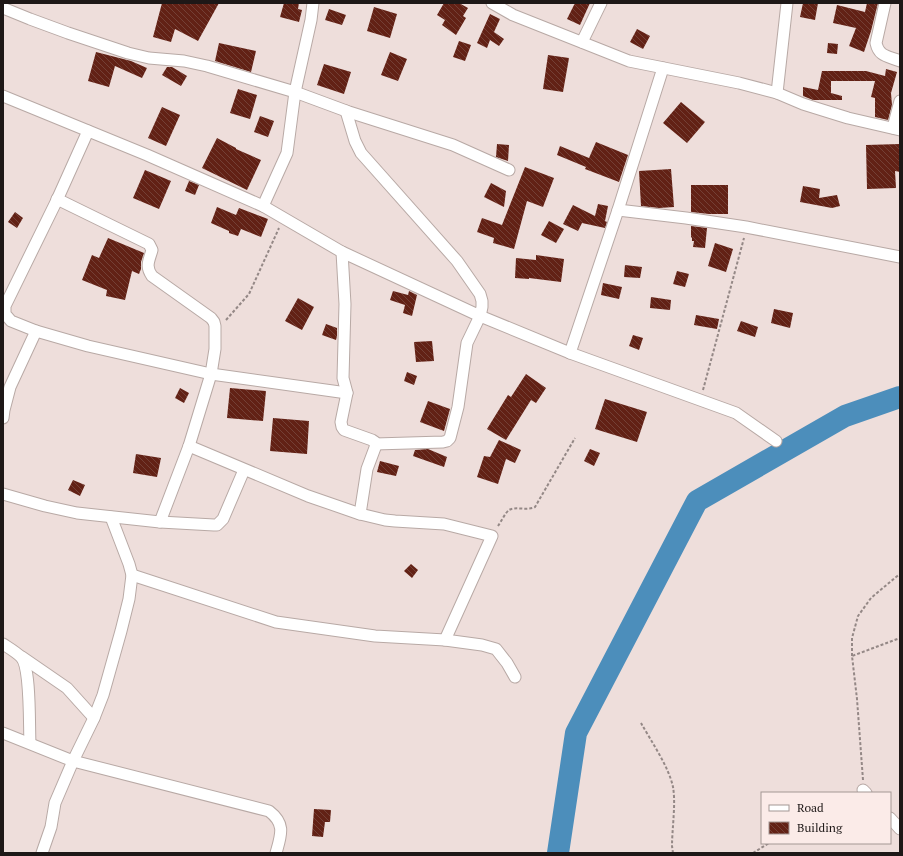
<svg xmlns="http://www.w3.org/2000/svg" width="903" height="856" font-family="'PT Serif',serif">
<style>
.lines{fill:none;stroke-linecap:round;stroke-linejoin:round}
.river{stroke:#4c8ebb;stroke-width:22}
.building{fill:url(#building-back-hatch)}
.street-casing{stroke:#b8a9a5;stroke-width:13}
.path{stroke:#948886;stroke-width:2;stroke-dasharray:3 2;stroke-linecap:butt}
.street{stroke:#fff;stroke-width:11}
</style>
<defs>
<pattern id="building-back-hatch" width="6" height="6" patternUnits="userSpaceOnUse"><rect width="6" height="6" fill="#622115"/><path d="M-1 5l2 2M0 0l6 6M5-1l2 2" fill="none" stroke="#744036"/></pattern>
</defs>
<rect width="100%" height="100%" fill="#eededb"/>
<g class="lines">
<!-- river -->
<polyline class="river" points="558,853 576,733 697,501 845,416 900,397"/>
</g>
<!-- building -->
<g class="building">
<polygon points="162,3 219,3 198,41 175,29 171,42 153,37"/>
<polygon points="284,3 299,3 298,9 302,10 299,22 280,17"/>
<polygon points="444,3 459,3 468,8 463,16 466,18 456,35 442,25 445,20 437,15"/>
<polygon points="575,3 590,3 580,25 567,19"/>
<polygon points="803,3 818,3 815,20 800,17"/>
<polygon points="867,3 878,3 871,31 864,52 849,46 856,28 833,23 837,5 865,12"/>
<polygon points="374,7 397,14 390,38 367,31"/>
<polygon points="329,9 346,15 342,25 325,20"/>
<polygon points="490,14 500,19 494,32 504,39 499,46 490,40 487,48 477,43"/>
<polygon points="637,29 650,36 643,49 630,42"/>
<polygon points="459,41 471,45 465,61 453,57"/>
<polygon points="219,43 256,51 251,72 215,61"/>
<polygon points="828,43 838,44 837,54 827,53"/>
<polygon points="96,52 131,61 147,68 142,78 115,66 109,87 88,81"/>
<polygon points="390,52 407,59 398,81 381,75"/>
<polygon points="548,55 569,58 563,92 543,89"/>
<polygon points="324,64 351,72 344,94 317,85"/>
<polygon points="167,67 172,67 187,76 181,86 162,75"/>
<polygon points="886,69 897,72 891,93 892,105 888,120 875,117 875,98 871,97 875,81 831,81 831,93 842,96 842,100 813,100 803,96 803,87 818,90 822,71 866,71 885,76"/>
<polygon points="238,89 257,95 250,119 230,113"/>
<polygon points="681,102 705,122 687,143 663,123"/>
<polygon points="162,107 180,115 166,146 148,138"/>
<polygon points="260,116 274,121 268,137 254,132"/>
<polygon points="217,138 236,148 236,149 261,160 247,190 202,168"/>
<polygon points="596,142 628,155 619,182 585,169 586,167 557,155 560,146 589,158"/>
<polygon points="497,144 509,145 508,161 496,157"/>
<polygon points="900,144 900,172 895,171 896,188 867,189 866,145"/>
<polygon points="525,167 554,178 543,207 527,201 514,249 493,243 494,238 477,232 482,218 502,225"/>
<polygon points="671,169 674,207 659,208 641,206 639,171"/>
<polygon points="145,170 171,181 159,209 133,198"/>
<polygon points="189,181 199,185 195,195 185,191"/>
<polygon points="491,183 506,191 504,207 484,197"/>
<polygon points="691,185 728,185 728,214 709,214 691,212"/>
<polygon points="803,186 820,189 819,198 837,195 840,206 832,208 800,202"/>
<polygon points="598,204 608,206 605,221 607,222 605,228 582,223 578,231 563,224 573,205 595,216"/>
<polygon points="217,207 236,215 239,208 268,219 261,237 241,229 238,236 229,233 229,231 211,223"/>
<polygon points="15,212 23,218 17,228 8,222"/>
<polygon points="549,221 564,229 556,243 541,235"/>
<polygon points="691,226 707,228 705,248 693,247 694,241 692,241 692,238 691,237"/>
<polygon points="108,238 144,253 141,262 141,269 139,274 132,271 125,300 106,296 107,290 82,280 92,255 99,258"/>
<polygon points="715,243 733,249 726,272 708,266"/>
<polygon points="536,255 564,259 561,282 529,278 529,279 515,278 516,258 536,260"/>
<polygon points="625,265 642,267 640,278 624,277"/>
<polygon points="677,271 689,274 685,287 673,284"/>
<polygon points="603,283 622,287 619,299 601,295"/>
<polygon points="393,291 408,295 409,291 417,295 412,316 403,313 405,305 390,300"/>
<polygon points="651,297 671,300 670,310 650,308"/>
<polygon points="298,298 314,307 302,330 285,321"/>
<polygon points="774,309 793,313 790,328 771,323"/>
<polygon points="696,315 719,319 717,329 694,325"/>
<polygon points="741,321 758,327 755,337 737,331"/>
<polygon points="326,324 337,328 337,336 336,340 322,335"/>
<polygon points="633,335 643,338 639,350 629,346"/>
<polygon points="432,341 434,361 416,362 414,342"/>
<polygon points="407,372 417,376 414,385 404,381"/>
<polygon points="526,374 546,388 536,403 531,400 506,440 487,429 508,395 511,397"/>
<polygon points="180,388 189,393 184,403 175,398"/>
<polygon points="230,388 266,391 263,421 227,418"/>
<polygon points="605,399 647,412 637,442 595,429"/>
<polygon points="428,401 450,409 444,431 420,422"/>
<polygon points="273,418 309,421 307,454 270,451"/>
<polygon points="499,440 521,450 515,463 506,459 498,484 477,477 484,456 490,457"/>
<polygon points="428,449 447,457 444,467 413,456 415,450"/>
<polygon points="590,449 600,453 594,466 584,461"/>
<polygon points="136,454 161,458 157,477 133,473"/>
<polygon points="380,461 399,466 396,476 377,472"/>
<polygon points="73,480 85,485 80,496 68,490"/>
<polygon points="411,564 418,570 412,578 404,571"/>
<polygon points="314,809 331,810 330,822 325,822 323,837 312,836"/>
</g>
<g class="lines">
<defs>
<g id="street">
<polyline points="492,3 513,15 629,61 739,83 777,93 803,104 848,118 900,130"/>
<path d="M885,3L876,43C879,57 888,56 900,61"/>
<polyline points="3,8 30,19 68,33 128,53 149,58 184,61 207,66 295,92 349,112 453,145 509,170"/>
<polyline points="582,42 601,3"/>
<polyline points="777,93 787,3"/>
<polyline points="3,96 147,155 263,206 342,252 480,316 570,353 736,413 776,441"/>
<polyline points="346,111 355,141 361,153 457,261 480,294 482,301 482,307 480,316 467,343 458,407 450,438 447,441 443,442 375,444"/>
<polyline points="893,128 900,101"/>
<polyline points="88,131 57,200 5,306 5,314 11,321 36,331 88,346 211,374 347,393"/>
<path d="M57,199L149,244L152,250C149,261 145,266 152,276L211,318L214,322L215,326V349L211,374L189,446L160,522"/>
<polyline points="263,206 287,153 295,92 311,20 313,3"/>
<polyline points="618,210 686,218 746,227 900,257"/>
<polyline points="342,252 345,304 343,378 347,393 341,422 342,427 344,430 372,440 375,442 376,445 367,469 360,514"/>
<polyline points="570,353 618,210 663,68"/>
<polyline points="3,418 4,410 10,387 36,331"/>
<polyline points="189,446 308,496 360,514 385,520 395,521 444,524 492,536 445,640"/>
<polyline points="3,494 45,506 77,513 160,522 214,525 217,525 223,519 244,470"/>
<polyline points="132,575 276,622 375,636 445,640 482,645 496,649 507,663 515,677"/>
<path d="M3,644C9,648 16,652 21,657C31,667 29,727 30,743"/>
<polyline points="22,657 67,688 94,718"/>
<path d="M3,733L73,761L269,811C286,824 281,835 276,853"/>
<polyline points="863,790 866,793"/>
<polyline points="890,818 900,829"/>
<polyline points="42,853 51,827 55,803 73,761 94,718 103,695 121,631 129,599 132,575 129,564 111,517"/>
</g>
</defs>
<!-- street casing -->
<use href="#street" class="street-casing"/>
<!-- path -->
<g class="path">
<polyline points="226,320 249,294 279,228"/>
<polyline points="703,390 744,238"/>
<path d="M498,526C501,522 505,513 509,510C516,506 526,511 535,507L575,438"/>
<polyline points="852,656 852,638 858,616 871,598 896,577 900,574"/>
<path d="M641,723C651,741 669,767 673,787C676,804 672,829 672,846L673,853"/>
<polyline points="863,780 857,699 852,656 900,638"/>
<polyline points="753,853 769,843"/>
</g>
<!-- street -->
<use href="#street" class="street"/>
</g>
<!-- border -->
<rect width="903" height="856" fill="none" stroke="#1e1817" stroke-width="8"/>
<!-- legend -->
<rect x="761" y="792" width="130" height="52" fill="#fbebe8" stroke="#a39794"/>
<rect x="769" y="805" width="20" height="6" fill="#ffffff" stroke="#a39794"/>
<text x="797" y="812" font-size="12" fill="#1e1817">Road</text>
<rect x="769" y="822" width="20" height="12" fill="url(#building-back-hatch)" stroke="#a39794"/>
<text x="797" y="832" font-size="12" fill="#1e1817">Building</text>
</svg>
